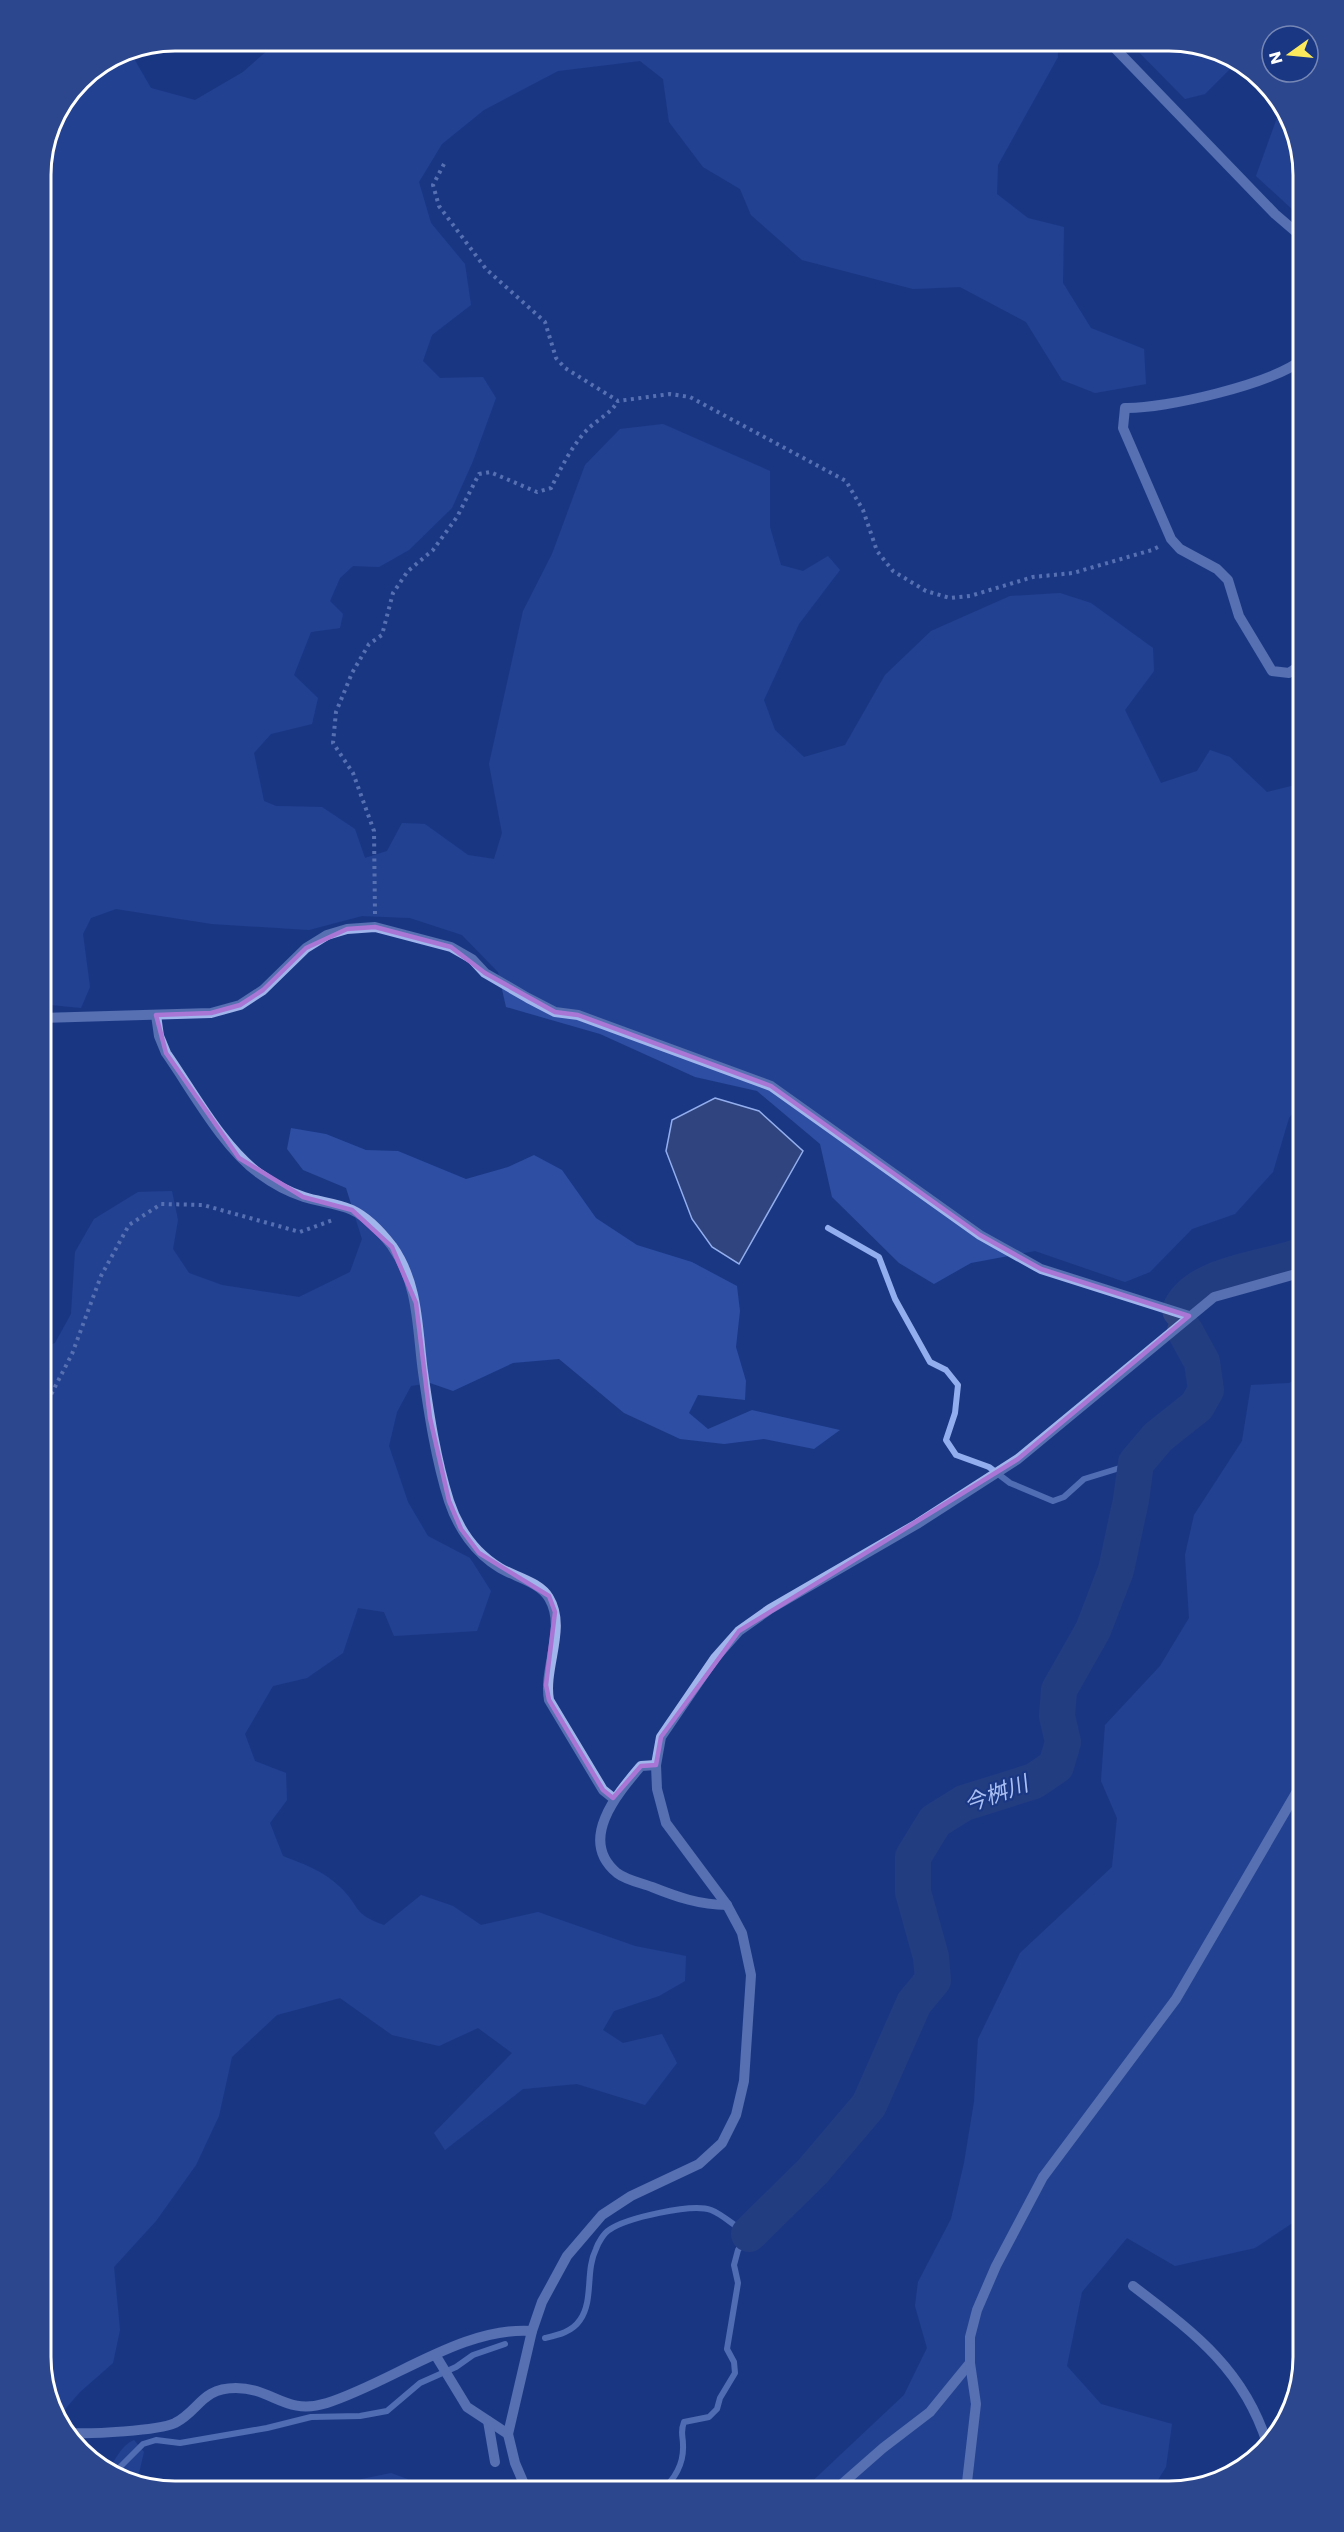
<svg xmlns="http://www.w3.org/2000/svg" width="1344" height="2532" font-family="Poppins,'Noto Sans JP',sans-serif">
<style>
.green{fill:#2d4ea2}
.water{fill:#30457f;stroke:#93aeee;stroke-width:1.5}
.lines{fill:none;stroke-linecap:round;stroke-linejoin:round}
.stream{stroke:#93aeee;stroke-width:6}
.river{stroke:#30457f;stroke-width:36}
.path{stroke:#a0b5eb;stroke-width:4;stroke-dasharray:3 4.5;stroke-linecap:butt}
.minor{stroke:#a0b5eb;stroke-width:10}
.marked{fill:none;stroke:#a976d5;stroke-width:4.5;stroke-linejoin:round}
.labels{text-anchor:middle;dominant-baseline:central;stroke-width:4.5;stroke-linejoin:round;paint-order:stroke}
.water-label{font-size:22px;font-style:italic;fill:#abc0f3;stroke:#1a3784}
.rim{fill:none;stroke:#fff;stroke-width:3}
</style>
<rect width="100%" height="100%" fill="#1a3784"/>
<!-- green -->
<g class="green">
<polygon points="278,41 1057,41 1058,57 998,165 997,194 1028,218 1064,227 1063,283 1091,328 1144,349 1146,384 1095,393 1062,380 1026,322 960,287 913,289 802,260 751,215 740,189 703,167 669,122 663,79 640,61 558,71 484,110 442,144 419,182 431,223 465,264 471,305 432,335 423,361 440,378 483,377 496,398 473,461 452,508 409,550 379,567 353,566 340,578 330,601 343,614 340,628 311,632 294,675 318,698 312,724 271,734 254,753 264,801 276,806 322,807 355,829 365,858 387,851 402,823 425,824 468,855 494,859 502,833 489,764 523,611 552,554 585,465 620,429 663,424 770,471 770,527 781,565 803,571 828,556 840,570 799,624 764,700 775,730 804,757 845,745 885,675 931,631 1010,596 1060,593 1091,603 1153,648 1154,671 1125,710 1161,783 1197,771 1210,750 1230,757 1267,792 1295,785 1303,754 1303,1100 1289,1118 1273,1172 1235,1214 1192,1229 1150,1272 1125,1282 1035,1251 971,1263 934,1284 899,1263 832,1197 820,1144 757,1091 695,1077 600,1034 506,1007 498,972 462,935 410,918 362,916 309,930 212,924 116,909 91,918 83,934 90,987 81,1008 41,1004 41,167 54,116 80,80 124,51 129,50 151,88 195,100 243,72"/>
<polygon points="1128,41 1178,41 1236,63 1205,94 1185,99"/>
<path d="M1281,107C1304,138 1304,179 1303,216L1293,210L1256,176Z"/>
<polygon points="41,1060 49,1061 51,1094 41,1118"/>
<path d="M291,1128L326,1134L366,1150L398,1151L466,1179L508,1167L534,1155L562,1170L596,1218L637,1245L692,1262L737,1286L740,1311L736,1347L746,1381L745,1400L698,1395L689,1413L708,1429L752,1410L840,1430L814,1449L764,1439L724,1444L680,1439L624,1413L559,1359L513,1363L453,1391L430,1383L411,1386L397,1412L389,1446L408,1502L428,1536L470,1558L491,1591L477,1631L394,1636L384,1612L358,1608L343,1653L307,1678L273,1686L245,1734L255,1761L286,1773L287,1800L270,1823L283,1856C303,1864 324,1871 340,1887C361,1907 352,1914 384,1925L421,1895L453,1906L481,1925L538,1912L635,1946L686,1956L685,1981L659,1996L614,2011L603,2030L623,2043L662,2034L677,2063L645,2105L577,2084L523,2089L445,2150L434,2133L512,2053L478,2028L439,2046L392,2035L340,1998L277,2015L232,2057L219,2116L196,2165L156,2221L114,2267L120,2330L113,2363L80,2392L66,2408L61,2421L51,2409L41,2357V1348L55,1343L71,1314L75,1252L94,1219L138,1192L172,1191L178,1220L173,1249L189,1273L222,1285L299,1297L350,1272L362,1239L346,1188L303,1170L287,1149Z"/>
<polygon points="1303,1376 1303,2174 1294,2222 1255,2248 1175,2266 1127,2238 1082,2292 1067,2366 1101,2404 1172,2424 1166,2467 1151,2491 802,2491 904,2395 927,2348 915,2306 918,2282 951,2219 964,2163 974,2102 978,2039 1020,1953 1112,1867 1117,1818 1101,1781 1105,1725 1160,1666 1189,1618 1185,1555 1194,1515 1242,1441 1251,1385 1289,1383"/>
<path d="M134,2440L144,2452L139,2473L143,2483L106,2471C117,2460 120,2446 134,2440Z"/>
<polygon points="391,2473 426,2486 456,2485 463,2491 339,2491 362,2479"/>
</g>
<!-- water -->
<polygon class="water" points="715,1098 759,1111 803,1151 739,1264 712,1247 692,1219 666,1151 672,1120"/>
<g class="lines">
<!-- stream -->
<g class="stream">
<polyline points="828,1228 879,1257 895,1299 930,1362 946,1370 958,1385 955,1413 946,1440 956,1455 989,1467 1010,1483 1053,1501 1064,1497 1084,1479 1136,1463"/>
<path d="M545,2338C558,2335 572,2332 580,2320C594,2300 585,2271 596,2249C598,2243 604,2233 609,2230C626,2218 692,2203 711,2210C724,2215 736,2228 749,2234L738,2250L734,2265L738,2283L727,2349L734,2362L735,2373L720,2398L717,2409L709,2417L684,2422C680,2432 683,2435 683,2445C684,2464 674,2480 661,2491"/>
<polyline points="114,2473 143,2444 156,2440 180,2443 267,2428 311,2417 360,2416 387,2411 420,2383 456,2367 473,2355 505,2344"/>
</g>
<!-- river -->
<g class="river">
<path d="M1180,1310C1196,1272 1268,1269 1303,1255"/>
<polyline points="749,2234 813,2171 869,2105 914,2003 933,1980 931,1957 913,1892 913,1857 935,1821 964,1803 1034,1781 1056,1766 1063,1742 1057,1716 1059,1690 1093,1630 1116,1570 1131,1500 1136,1463 1158,1437 1197,1406 1206,1390 1202,1362 1185,1331"/>
</g>
<!-- path -->
<g class="path">
<polyline points="444,164 433,185 439,206 486,269 545,322 556,358 565,368 618,401 670,394 690,397 846,481 863,510 877,551 893,571 926,591 950,598 970,596 1033,577 1073,573 1152,550 1160,546"/>
<path d="M375,914L374,831L353,773L333,743L336,712L352,673L369,644L382,635L393,593L408,571L433,550L457,517L479,474L490,472L537,492L551,488C561,468 573,443 590,427C600,418 611,413 618,401"/>
<polyline points="41,1414 72,1354 101,1276 129,1225 161,1204 203,1205 300,1232 333,1220"/>
</g>
<!-- minor -->
<g class="minor">
<polyline points="1108,41 1275,214 1303,238"/>
<path d="M1303,663L1289,673L1272,671L1239,616L1228,580L1217,569L1180,549L1171,539L1123,428L1125,408C1165,409 1272,384 1303,359"/>
<path d="M156,1015L159,1036L166,1053C192,1090 223,1148 260,1174C272,1183 289,1192 304,1197C319,1202 337,1203 352,1210C367,1217 382,1233 392,1246C419,1284 417,1328 423,1372C429,1414 436,1460 449,1501C458,1528 475,1553 500,1568C515,1577 540,1582 549,1598C567,1628 543,1668 549,1700L603,1790L613,1798"/>
<polyline points="41,1018 211,1013 240,1005 263,990 306,948 327,935 347,929 375,927 451,947 472,959 485,973 528,998 555,1012 578,1015 771,1086 980,1235 1041,1269 1189,1316"/>
<path d="M656,1765L641,1766C618,1793 577,1840 617,1873C626,1880 641,1883 652,1887C677,1897 700,1905 727,1905"/>
<path d="M1133,2286C1193,2332 1243,2368 1267,2443"/>
<polyline points="436,2356 467,2407 508,2434"/>
<polyline points="488,2421 495,2462"/>
<path d="M71,2433C92,2434 157,2431 175,2423C200,2410 201,2388 236,2388C273,2388 285,2416 327,2403C393,2382 463,2326 532,2331"/>
<polyline points="527,2491 515,2463 508,2434 532,2331 542,2302 567,2256 602,2215 631,2196 699,2164 722,2143 736,2115 744,2081 751,1975 742,1933 727,1905 666,1823 657,1789 656,1765 661,1737 715,1658 739,1631 770,1609 917,1524 1018,1459 1214,1297 1303,1272"/>
<polyline points="834,2491 883,2448 930,2412 970,2363"/>
<polyline points="966,2491 976,2404 970,2363 970,2337 977,2310 996,2266 1043,2177 1176,1999 1303,1781"/>
</g>
</g>
<!-- marked area -->
<path d="M0 0H1344V2532H0ZM375,927L451,947L485,973L555,1012L578,1015L771,1086L980,1235L1041,1269L1189,1316L1018,1459L739,1631L661,1737L656,1765L641,1766L613,1798L603,1790L549,1700L546,1685L555,1612L549,1596L479,1553L461,1529L449,1501L430,1418L416,1303L392,1247L352,1210L303,1197L239,1158L166,1053L156,1015L211,1013L240,1005L263,990L306,948L347,929Z" fill="#1a3784" fill-opacity=".55" fill-rule="evenodd"/>
<path class="marked" d="M375,927L451,947L485,973L555,1012L578,1015L771,1086L980,1235L1041,1269L1189,1316L1018,1459L739,1631L661,1737L656,1765L641,1766L613,1798L603,1790L549,1700L546,1685L555,1612L549,1596L479,1553L461,1529L449,1501L430,1418L416,1303L392,1247L352,1210L303,1197L239,1158L166,1053L156,1015L211,1013L240,1005L263,990L306,948L347,929Z"/>
<g class="labels">
<!-- water labels -->
<g class="water-label">
<text transform="translate(996 1794) rotate(-20)">今桝川</text>
</g>
</g>
<!-- crop -->
<path d="M0 0H1344V2532H0ZM175 51H1169A124 124 0 0 1 1293 175V2357A124 124 0 0 1 1169 2481H175A124 124 0 0 1 51 2357V175A124 124 0 0 1 175 51Z" fill="#2c478e" fill-rule="evenodd"/>
<path class="rim" d="M175 51H1169A124 124 0 0 1 1293 175V2357A124 124 0 0 1 1169 2481H175A124 124 0 0 1 51 2357V175A124 124 0 0 1 175 51Z"/>
<!-- north arrow -->
<g transform="translate(1290 54) rotate(255)"><circle r="28" fill="#1a3784" stroke="#7687b5" stroke-width="1.5"/>
<path d="M0-4.5L10 22L0 15L-10 22Z" fill="#fdea5c"/>
<text y="-9" font-size="16" font-weight="bold" text-anchor="middle" fill="#ffffff">N</text>
</g>
</svg>
